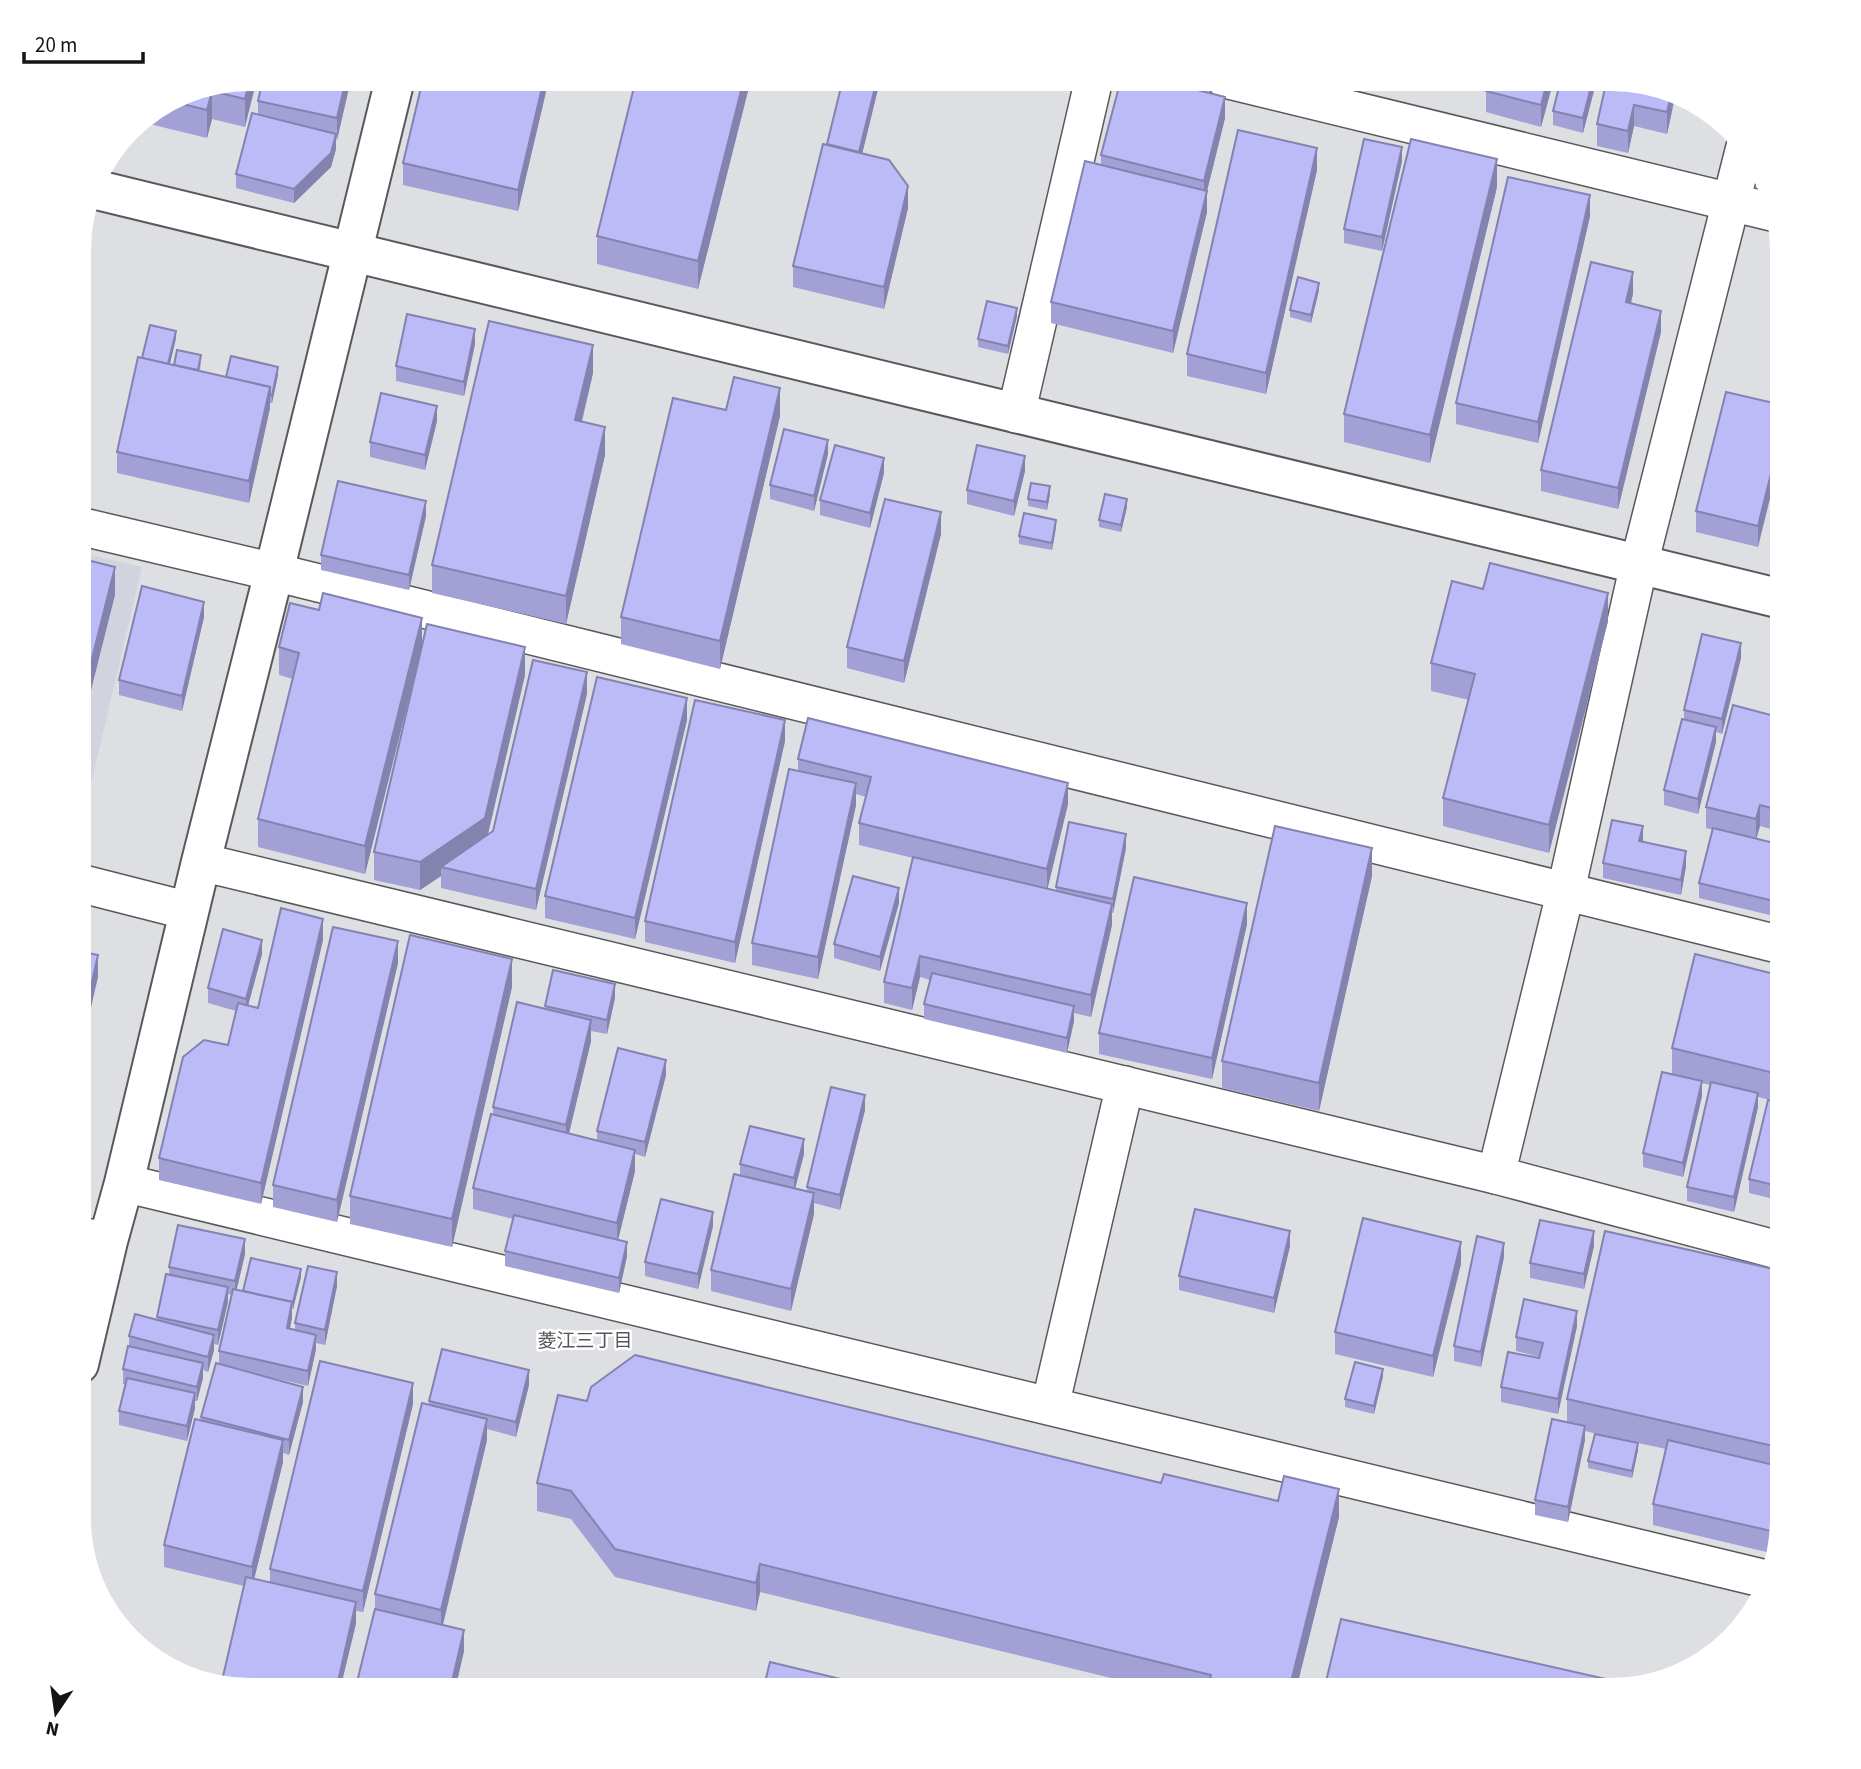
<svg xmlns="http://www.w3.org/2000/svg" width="1861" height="1769" font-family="'Source Sans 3','Noto Sans JP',sans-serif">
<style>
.built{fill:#d1d3df}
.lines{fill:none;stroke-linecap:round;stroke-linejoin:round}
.minor-casing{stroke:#59595d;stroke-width:40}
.tertiary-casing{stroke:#59595d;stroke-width:42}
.minor{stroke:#fff;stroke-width:37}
.tertiary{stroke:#fff;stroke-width:38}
.wall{fill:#a3a0d5}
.shaded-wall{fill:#8482ae}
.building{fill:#bdbaf8;stroke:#8482ae;stroke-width:2}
.labels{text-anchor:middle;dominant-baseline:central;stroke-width:5;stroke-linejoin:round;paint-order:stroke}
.neighbourhood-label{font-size:19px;fill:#55565a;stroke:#fff}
</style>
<rect width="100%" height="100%" fill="#dedfe3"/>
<!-- built -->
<polygon class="built" points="79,552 142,567 79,835"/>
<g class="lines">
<defs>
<g id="minor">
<polyline points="1225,79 1776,213"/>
<polyline points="1016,414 1094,79"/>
<polyline points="79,526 274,572 1782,945"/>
<polyline points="201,862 1496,1175 1782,1251"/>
<polyline points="79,883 189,911"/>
<polyline points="1496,1175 1566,890 1639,564 1745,147"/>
<polyline points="124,1183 1770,1580"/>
<polyline points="79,1236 108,1241"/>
<polyline points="1050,1406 1125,1085"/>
</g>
<g id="tertiary">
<polyline points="93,189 1782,599"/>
<polyline points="79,1364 108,1241 124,1183 201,862 274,572 395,79"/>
</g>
</defs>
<!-- minor casing -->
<use href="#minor" class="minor-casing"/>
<!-- tertiary casing -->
<use href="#tertiary" class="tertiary-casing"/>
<!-- minor -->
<use href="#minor" class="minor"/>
<!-- tertiary -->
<use href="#tertiary" class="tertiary"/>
</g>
<!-- wall -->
<g class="wall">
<polygon points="250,79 245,127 212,119 207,138 137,121 185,92"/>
<polygon points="263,79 351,79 337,140 336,139 336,149 331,167 294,203 236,188 236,174 258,114 258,101"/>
<polygon points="549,79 518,211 403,185 403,163"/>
<polygon points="751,79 698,289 597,264 597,236"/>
<polygon points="878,79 878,89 862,153 908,208 884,309 793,287 793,266 827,145"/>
<polygon points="1554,79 1541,127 1486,112 1486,91"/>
<polygon points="1597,79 1583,133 1553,125 1553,111"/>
<polygon points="1622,79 1676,92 1667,134 1634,126 1628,153 1597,146 1597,124"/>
<polygon points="1225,118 1207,191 1207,212 1173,353 1051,323 1051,302 1101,165 1101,155"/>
<polygon points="1402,161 1382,251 1344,243 1344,229"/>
<polygon points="1317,170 1266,394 1187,376 1187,354"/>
<polygon points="1497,187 1430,463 1344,442 1344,414"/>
<polygon points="1590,216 1538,443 1456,424 1456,403"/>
<polygon points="1319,290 1311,323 1290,317 1290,310"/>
<polygon points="1633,294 1630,304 1661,332 1618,509 1541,491 1541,470"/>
<polygon points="1017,316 1008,354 978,347 978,339"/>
<polygon points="176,338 170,364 174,365 201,362 200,371 226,377 278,375 272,403 270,403 270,408 249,503 117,473 117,452 142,358"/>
<polygon points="475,344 464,396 396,381 396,366"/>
<polygon points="593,373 582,422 605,455 566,624 432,593 432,565"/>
<polygon points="1782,405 1758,547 1696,532 1696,511"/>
<polygon points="726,410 780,416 720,669 621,644 621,617"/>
<polygon points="437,421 425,470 370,457 370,442"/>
<polygon points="828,454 814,511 770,499 770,485"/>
<polygon points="1025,471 1014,516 967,504 967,490"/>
<polygon points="884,473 870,528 820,515 820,500"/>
<polygon points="1050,494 1047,510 1028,506 1028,499"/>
<polygon points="1127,507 1121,532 1099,527 1099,520"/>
<polygon points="426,516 409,590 321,570 321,555"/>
<polygon points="1056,527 1052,550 1019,544 1019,536"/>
<polygon points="941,534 904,683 847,668 847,647"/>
<polygon points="204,617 182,711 119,695 119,680"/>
<polygon points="1608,621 1549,853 1443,826 1443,798 1469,700 1431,691 1431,663"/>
<polygon points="422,645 525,675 488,835 493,831 587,694 536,910 441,888 441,876 420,890 374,880 374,852 419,658 365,874 258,847 258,819 293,679 279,675 279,647"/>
<polygon points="1741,658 1722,734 1716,732 1716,742 1698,814 1664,805 1664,790 1684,719 1684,710"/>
<polygon points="1782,718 1782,832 1760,826 1756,839 1782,845 1782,918 1699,898 1699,883 1713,830 1706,828 1706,807"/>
<polygon points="687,720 635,939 545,918 545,896"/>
<polygon points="785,741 735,963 645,942 645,921"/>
<polygon points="798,759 1068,804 1047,889 1056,891 1056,887 1126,848 1113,913 1112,913 1112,925 1091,1017 1074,1013 1074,1021 1067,1053 924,1019 924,1004 930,980 920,977 912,1010 884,1003 884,982 913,858 859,845 859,823 866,797 856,794 856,805 818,979 752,965 752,943 798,771"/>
<polygon points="1603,863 1686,866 1681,895 1603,878"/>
<polygon points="1372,876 1319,1111 1222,1088 1222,1061"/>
<polygon points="899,903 880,971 834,958 834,944"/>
<polygon points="1247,924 1212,1079 1099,1054 1099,1033"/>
<polygon points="323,940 261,1204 159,1180 159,1158 228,1045 236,1011 208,1003 208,988 262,954 248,1006 258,1008"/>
<polygon points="398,963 337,1222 273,1207 273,1185"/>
<polygon points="1782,976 1782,1103 1758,1097 1758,1107 1734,1212 1687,1201 1687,1187 1710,1085 1702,1083 1702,1096 1683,1177 1643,1167 1643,1153 1672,1074 1672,1048"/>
<polygon points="512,987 452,1247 350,1224 350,1196"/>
<polygon points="615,998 607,1034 591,1031 591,1041 569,1133 597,1140 597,1131 666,1075 645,1157 635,1154 635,1171 618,1240 627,1256 619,1293 505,1266 505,1251 513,1219 473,1209 473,1188 493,1115 493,1107 545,1009 545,1006"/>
<polygon points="1782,1103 1782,1201 1749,1193 1749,1179"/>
<polygon points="865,1110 840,1210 814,1203 814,1214 791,1311 711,1291 711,1270 740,1175 740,1164 804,1154 795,1188 807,1191 807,1187"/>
<polygon points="713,1226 698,1289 645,1276 645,1262"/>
<polygon points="1290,1246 1274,1313 1179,1290 1179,1276"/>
<polygon points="1594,1246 1584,1289 1530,1278 1530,1263"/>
<polygon points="245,1254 237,1289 243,1291 301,1277 293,1309 292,1309 292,1317 290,1329 295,1330 295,1323 337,1286 325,1345 316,1343 316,1349 308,1386 252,1373 303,1402 289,1455 283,1453 283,1462 254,1579 270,1582 270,1569 413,1404 363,1612 356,1611 356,1624 244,1586 164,1567 164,1545 201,1417 219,1365 219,1351 232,1295 228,1294 228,1302 218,1345 214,1344 214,1350 208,1372 203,1370 203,1378 197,1401 195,1401 195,1408 187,1441 119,1425 119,1411 125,1384 123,1384 123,1369 129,1346 129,1336 157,1320 169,1274 169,1267"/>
<polygon points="1504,1257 1481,1367 1454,1361 1454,1346"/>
<polygon points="1461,1264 1433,1377 1335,1354 1335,1332"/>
<polygon points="1782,1271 1782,1519 1775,1554 1653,1525 1653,1504 1666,1449 1638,1443 1638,1450 1632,1478 1588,1468 1588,1461 1618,1439 1585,1431 1585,1440 1568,1522 1535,1515 1535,1500 1567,1422 1567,1399"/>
<polygon points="1577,1326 1558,1414 1501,1402 1501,1387 1539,1358 1540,1357 1516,1351 1516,1337"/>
<polygon points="1383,1376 1374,1414 1345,1407 1345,1399"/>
<polygon points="529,1385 516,1437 487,1429 487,1440 443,1625 464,1651 455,1690 355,1690 375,1609 375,1594 429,1405 429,1401"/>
<polygon points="587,1401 1161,1483 1339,1517 1296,1690 1160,1690 760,1592 756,1611 615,1577 571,1519 537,1511 537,1483"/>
</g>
<!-- shaded-wall -->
<g class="shaded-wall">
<polygon points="250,79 257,79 245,127 245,99"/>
<polygon points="346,79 351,79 337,140 337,118"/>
<polygon points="544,79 549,79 518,211 518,190"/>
<polygon points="744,79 751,79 698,289 698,261"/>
<polygon points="877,79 878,79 878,89 859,167 859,152"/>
<polygon points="1548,79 1554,79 1541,127 1541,105"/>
<polygon points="1593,79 1597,79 1583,133 1583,118"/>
<polygon points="212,91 212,119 207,138 207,110"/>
<polygon points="1672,91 1676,92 1667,134 1667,112"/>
<polygon points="1225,97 1225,118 1207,191 1207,212 1173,353 1173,331 1204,203 1204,181"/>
<polygon points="1634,105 1634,126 1628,153 1628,131"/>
<polygon points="336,134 336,149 331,167 294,203 294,189"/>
<polygon points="1402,147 1402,161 1382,251 1382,237"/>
<polygon points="1317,148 1317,170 1266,394 1266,373"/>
<polygon points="1497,159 1497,187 1430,463 1430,435"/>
<polygon points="908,186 908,208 884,309 884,287"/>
<polygon points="1590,195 1590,216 1538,443 1538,422"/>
<polygon points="1633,272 1633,294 1626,324 1626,302"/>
<polygon points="1319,283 1319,290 1311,323 1311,315"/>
<polygon points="1017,308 1017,316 1008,354 1008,346"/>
<polygon points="1661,311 1661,332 1618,509 1618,488"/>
<polygon points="475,329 475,344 464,396 464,382"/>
<polygon points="176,331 176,338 167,376 167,369"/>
<polygon points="593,345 593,373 575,448 575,420"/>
<polygon points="278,367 278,375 272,403 272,396"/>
<polygon points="270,387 270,408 249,503 249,481"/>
<polygon points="780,388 780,416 720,669 720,641"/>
<polygon points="437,406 437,421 425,470 425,455"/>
<polygon points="605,427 605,455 566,624 566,596"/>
<polygon points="1782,429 1782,450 1758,547 1758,526"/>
<polygon points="828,440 828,454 814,511 814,496"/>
<polygon points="1025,456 1025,471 1014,516 1014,501"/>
<polygon points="884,458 884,473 870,528 870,513"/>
<polygon points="1050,486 1050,494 1047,510 1047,502"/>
<polygon points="1127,499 1127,507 1121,532 1121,525"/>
<polygon points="426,501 426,516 409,590 409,575"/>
<polygon points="941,512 941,534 904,683 904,661"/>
<polygon points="1056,520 1056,527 1052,550 1052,543"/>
<polygon points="115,567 115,595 79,738 79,710"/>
<polygon points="1608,593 1608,621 1549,853 1549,825"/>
<polygon points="204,602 204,617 182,711 182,696"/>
<polygon points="422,618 422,646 365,874 365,846"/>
<polygon points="1741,643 1741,658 1722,734 1722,719"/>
<polygon points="525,647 525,675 485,846 441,867 441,876 420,890 420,862"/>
<polygon points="587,672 587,694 536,910 536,889"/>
<polygon points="687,698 687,720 635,939 635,918"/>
<polygon points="785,720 785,741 735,963 735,942"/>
<polygon points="1716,727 1716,742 1698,814 1698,799"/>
<polygon points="856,783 856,805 818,979 818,957"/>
<polygon points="1068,783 1068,804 1047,891 1047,869"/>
<polygon points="85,797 85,804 79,827 79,819"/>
<polygon points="1760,805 1760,826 1756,840 1756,819"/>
<polygon points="1643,826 1643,841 1639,856 1639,841"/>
<polygon points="1126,834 1126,848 1113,913 1113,899"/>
<polygon points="1372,848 1372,876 1319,1111 1319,1083"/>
<polygon points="1686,851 1686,866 1681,895 1681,880"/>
<polygon points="899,888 899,903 880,971 880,957"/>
<polygon points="1247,903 1247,924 1212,1079 1212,1058"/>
<polygon points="1112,904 1112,925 1091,1017 1091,995"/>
<polygon points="323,919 323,940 261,1204 261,1183"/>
<polygon points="262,940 262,954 246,1013 246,999"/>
<polygon points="398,941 398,963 337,1222 337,1200"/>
<polygon points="98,955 98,977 79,1060 79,1039"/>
<polygon points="920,956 920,977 912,1010 912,988"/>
<polygon points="512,959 512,987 452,1247 452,1219"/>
<polygon points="615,984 615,998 607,1034 607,1020"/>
<polygon points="1074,1006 1074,1021 1067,1053 1067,1038"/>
<polygon points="591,1020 591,1041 566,1146 566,1125"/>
<polygon points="666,1060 666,1075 645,1157 645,1142"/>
<polygon points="1702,1081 1702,1096 1683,1177 1683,1163"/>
<polygon points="1758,1093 1758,1107 1734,1212 1734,1197"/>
<polygon points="865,1095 865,1110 840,1210 840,1195"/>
<polygon points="804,1139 804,1154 794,1193 794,1178"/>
<polygon points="635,1150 635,1171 617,1244 617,1223"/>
<polygon points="814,1193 814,1214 791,1311 791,1289"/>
<polygon points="713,1212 713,1226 698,1289 698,1274"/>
<polygon points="1290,1231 1290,1246 1274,1313 1274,1298"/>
<polygon points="1594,1231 1594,1246 1584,1289 1584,1274"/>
<polygon points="245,1239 245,1254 235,1296 235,1281"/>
<polygon points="627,1242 627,1256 619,1293 619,1278"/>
<polygon points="1461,1242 1461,1264 1433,1377 1433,1356"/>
<polygon points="1504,1243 1504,1257 1481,1367 1481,1352"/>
<polygon points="301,1269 301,1277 293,1309 293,1302"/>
<polygon points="337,1272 337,1286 325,1345 325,1330"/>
<polygon points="228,1287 228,1302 218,1345 218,1330"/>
<polygon points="292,1302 292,1317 287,1343 287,1328"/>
<polygon points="1577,1311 1577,1326 1558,1414 1558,1399"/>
<polygon points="214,1335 214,1350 208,1372 208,1357"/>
<polygon points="316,1335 316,1349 308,1386 308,1371"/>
<polygon points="203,1363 203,1378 197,1401 197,1387"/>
<polygon points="1383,1369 1383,1376 1374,1414 1374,1406"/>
<polygon points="529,1370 529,1385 516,1437 516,1422"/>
<polygon points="413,1383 413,1404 363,1612 363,1591"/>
<polygon points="303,1387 303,1402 289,1455 289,1440"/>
<polygon points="195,1393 195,1408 187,1441 187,1426"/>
<polygon points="487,1419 487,1440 441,1632 441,1610"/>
<polygon points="1585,1426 1585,1440 1568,1522 1568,1507"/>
<polygon points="283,1440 283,1462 252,1588 252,1567"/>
<polygon points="1638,1443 1638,1450 1632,1478 1632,1471"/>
<polygon points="1339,1489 1339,1517 1296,1690 1289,1690"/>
<polygon points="760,1564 760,1592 756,1611 756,1583"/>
<polygon points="356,1602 356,1624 340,1690 336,1690"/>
<polygon points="464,1630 464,1651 455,1690 450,1690"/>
</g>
<!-- building -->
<g class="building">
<polygon points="250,79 245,99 212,91 207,110 170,101 185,92"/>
<polygon points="263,79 346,79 337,118 258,101"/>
<polygon points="423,79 544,79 518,190 403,163"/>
<polygon points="636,79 744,79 698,261 597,236"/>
<polygon points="843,79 877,79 859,152 827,144"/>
<polygon points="1121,79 1154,79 1225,97 1204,181 1101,155"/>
<polygon points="1489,79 1548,79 1541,105 1486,91"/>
<polygon points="1561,79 1593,79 1583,118 1553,111"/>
<polygon points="1607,79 1622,79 1672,91 1667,112 1634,105 1628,131 1597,124"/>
<polygon points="252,113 336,134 331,153 294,189 236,174"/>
<polygon points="1238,130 1317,148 1266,373 1187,354"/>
<polygon points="1364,139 1402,147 1382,237 1344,229"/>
<polygon points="1411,139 1497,159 1430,435 1344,414"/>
<polygon points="823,144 889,160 908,186 884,287 793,266"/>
<polygon points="1085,161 1207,191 1173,331 1051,302"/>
<polygon points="1508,177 1590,195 1538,422 1456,403"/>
<polygon points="1591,262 1633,272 1626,302 1661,311 1618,488 1541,470"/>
<polygon points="1298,277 1319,283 1311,315 1290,310"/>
<polygon points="987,301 1017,308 1008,346 978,339"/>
<polygon points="407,314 475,329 464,382 396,366"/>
<polygon points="489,321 593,345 575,420 605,427 566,596 432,565"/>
<polygon points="150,325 176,331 168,364 142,358"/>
<polygon points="177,350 201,355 198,370 174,365"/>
<polygon points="231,356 278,367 272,396 270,395 270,387 226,377"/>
<polygon points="138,357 270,387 249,481 117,452"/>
<polygon points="734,377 780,388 720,641 621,617 673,398 726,410"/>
<polygon points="1726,392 1782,405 1782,429 1758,526 1696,511"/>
<polygon points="381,393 437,406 425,455 370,442"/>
<polygon points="784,429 828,440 814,496 770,485"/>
<polygon points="835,445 884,458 870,513 820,500"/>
<polygon points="977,445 1025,456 1014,501 967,490"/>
<polygon points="338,481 426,501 409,575 321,555"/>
<polygon points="1031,483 1050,486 1047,502 1028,499"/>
<polygon points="1105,494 1127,499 1121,525 1099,520"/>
<polygon points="885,499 941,512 904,661 847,647"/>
<polygon points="1024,513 1056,520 1052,543 1019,536"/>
<polygon points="79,558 115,567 79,710"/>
<polygon points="1490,563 1608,593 1549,825 1443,798 1475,674 1431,663 1452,581 1483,589"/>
<polygon points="142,586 204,602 182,696 119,680"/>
<polygon points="323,593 422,618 365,846 258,819 299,653 279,647 290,603 319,610"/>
<polygon points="427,624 525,647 485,818 420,862 374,852"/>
<polygon points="1702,634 1741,643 1722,719 1684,710"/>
<polygon points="533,660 587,672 536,889 441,867 493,831"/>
<polygon points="597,677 687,698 635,918 545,896"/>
<polygon points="695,700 785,720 735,942 645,921"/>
<polygon points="1733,705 1782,718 1782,811 1760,805 1756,819 1706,807"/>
<polygon points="808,718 1068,783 1047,869 859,823 871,777 798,759"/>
<polygon points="1682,719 1716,727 1698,799 1664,790"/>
<polygon points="789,769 856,783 818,957 752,943"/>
<polygon points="79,795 85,797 79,819"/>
<polygon points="1612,820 1643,826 1639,841 1686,851 1681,880 1603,863"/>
<polygon points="1069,822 1126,834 1113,899 1056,887"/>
<polygon points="1275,826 1372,848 1319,1083 1222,1061"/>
<polygon points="1713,828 1782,845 1782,903 1699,883"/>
<polygon points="913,857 1112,904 1091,995 920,956 912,988 884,982"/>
<polygon points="853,876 899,888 880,957 834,944"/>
<polygon points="1134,877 1247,903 1212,1058 1099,1033"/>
<polygon points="281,908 323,919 261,1183 159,1158 183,1057 204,1040 228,1045 238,1003 258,1008"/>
<polygon points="333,927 398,941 337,1200 273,1185"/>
<polygon points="223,929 262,940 246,999 208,988"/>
<polygon points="410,935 512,959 452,1219 350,1196"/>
<polygon points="79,951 98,955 79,1039"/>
<polygon points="1695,954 1782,976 1782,1075 1672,1048"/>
<polygon points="553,970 615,984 607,1020 545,1006"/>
<polygon points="932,973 1074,1006 1067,1038 924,1004"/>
<polygon points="517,1002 591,1020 566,1125 493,1107"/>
<polygon points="618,1048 666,1060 645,1142 597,1131"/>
<polygon points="1662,1072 1702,1081 1683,1163 1643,1153"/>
<polygon points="1711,1082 1758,1093 1734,1197 1687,1187"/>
<polygon points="831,1087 865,1095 840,1195 807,1187"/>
<polygon points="1768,1100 1782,1103 1782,1187 1749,1179"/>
<polygon points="491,1114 635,1150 617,1223 473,1188"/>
<polygon points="750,1126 804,1139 794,1178 740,1164"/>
<polygon points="734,1174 814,1193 791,1289 711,1270"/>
<polygon points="661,1199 713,1212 698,1274 645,1262"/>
<polygon points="1195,1209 1290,1231 1274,1298 1179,1276"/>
<polygon points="514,1215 627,1242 619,1278 505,1251"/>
<polygon points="1363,1218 1461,1242 1433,1356 1335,1332"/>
<polygon points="1540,1220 1594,1231 1584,1274 1530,1263"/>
<polygon points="178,1225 245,1239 235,1281 169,1267"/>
<polygon points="1605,1231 1782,1271 1782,1448 1567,1399"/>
<polygon points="1477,1236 1504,1243 1481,1352 1454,1346"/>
<polygon points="251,1258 301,1269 293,1302 243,1291"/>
<polygon points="308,1266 337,1272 325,1330 295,1323"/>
<polygon points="166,1274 228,1287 218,1330 157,1317"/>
<polygon points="233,1289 292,1302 287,1328 316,1335 308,1371 219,1351"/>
<polygon points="1524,1299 1577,1311 1558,1399 1501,1387 1508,1352 1539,1358 1543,1343 1516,1337"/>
<polygon points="135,1314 214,1335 208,1357 129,1336"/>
<polygon points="128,1346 203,1363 197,1387 123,1369"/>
<polygon points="442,1349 529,1370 516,1422 429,1401"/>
<polygon points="635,1355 1161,1483 1164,1474 1278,1501 1284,1476 1339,1489 1289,1690 1207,1690 1211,1675 760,1564 756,1583 615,1549 571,1491 537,1483 558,1395 587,1401 591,1387"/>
<polygon points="320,1361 413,1383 363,1591 270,1569"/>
<polygon points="1355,1362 1383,1369 1374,1406 1345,1399"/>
<polygon points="216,1363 303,1387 289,1440 201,1417"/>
<polygon points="127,1378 195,1393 187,1426 119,1411"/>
<polygon points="422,1403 487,1419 441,1610 375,1594"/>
<polygon points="195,1419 283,1440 252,1567 164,1545"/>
<polygon points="1552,1419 1585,1426 1568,1507 1535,1500"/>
<polygon points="1595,1434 1638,1443 1632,1471 1588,1461"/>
<polygon points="1668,1440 1782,1467 1782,1519 1780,1533 1653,1504"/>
<polygon points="246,1577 356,1602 336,1690 250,1690 221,1685"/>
<polygon points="375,1609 464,1630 450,1690 355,1690"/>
<polygon points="1341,1619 1619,1682 1617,1690 1324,1690"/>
<polygon points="770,1662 853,1682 851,1690 763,1690"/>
</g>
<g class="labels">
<!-- neighbourhood labels -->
<g class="neighbourhood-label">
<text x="585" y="1341">菱江三丁目</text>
</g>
</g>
<!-- crop -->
<path d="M0 0H1861V1769H0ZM250 91H1611A159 159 0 0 1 1770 250V1519A159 159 0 0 1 1611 1678H250A159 159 0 0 1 91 1519V250A159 159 0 0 1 250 91Z" fill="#fff" fill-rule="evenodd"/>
<!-- north arrow -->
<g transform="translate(56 1713) rotate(193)" stroke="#ffffff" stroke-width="5" paint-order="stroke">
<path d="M0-5L12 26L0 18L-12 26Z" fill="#141416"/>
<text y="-10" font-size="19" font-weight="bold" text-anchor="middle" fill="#141416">N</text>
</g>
<!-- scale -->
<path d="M24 52v10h119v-10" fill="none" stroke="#141416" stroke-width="3.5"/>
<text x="35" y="52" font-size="21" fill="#141416" stroke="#ffffff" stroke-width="5" paint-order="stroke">20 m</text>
</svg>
